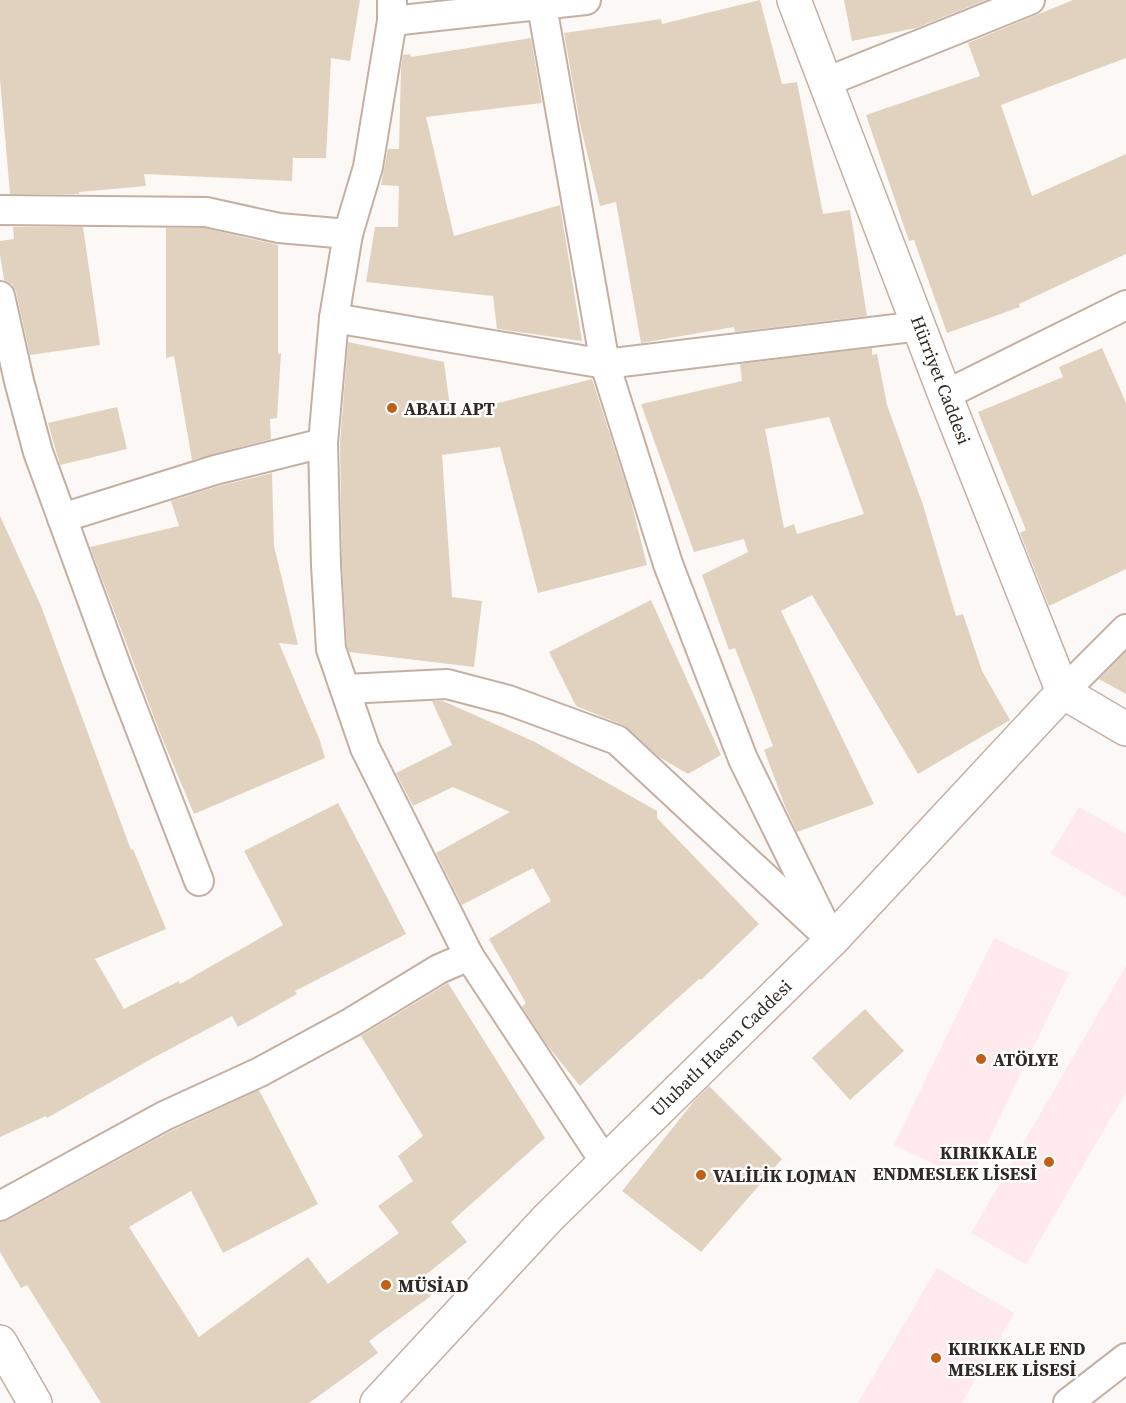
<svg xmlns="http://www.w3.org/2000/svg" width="1126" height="1403" font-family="'Source Serif 4',serif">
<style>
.education{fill:#fee9ed}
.building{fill:#e1d2bf;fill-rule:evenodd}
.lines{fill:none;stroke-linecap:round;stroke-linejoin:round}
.street-casing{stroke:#c5afa2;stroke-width:32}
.secondary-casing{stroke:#c5afa2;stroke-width:36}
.street{stroke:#fff;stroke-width:28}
.secondary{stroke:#fff;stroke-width:33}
.poi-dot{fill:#bf6117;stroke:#fff;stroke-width:2}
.labels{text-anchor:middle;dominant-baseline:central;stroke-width:5;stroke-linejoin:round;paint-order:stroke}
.street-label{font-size:18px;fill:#302823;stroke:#fff}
.poi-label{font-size:18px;font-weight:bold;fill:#302823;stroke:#fff;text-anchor:start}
</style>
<rect width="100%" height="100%" fill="#fcf8f5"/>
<!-- education -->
<g class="education">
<polygon points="1079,807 1126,834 1126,897 1051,854"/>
<polygon points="994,938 1069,973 969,1181 894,1145"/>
<polygon points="1126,966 1126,1092 1026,1264 971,1233"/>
<polygon points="937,1268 1014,1313 962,1403 858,1403"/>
</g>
<!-- building -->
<g class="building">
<polygon points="0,0 360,0 350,61 331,58 326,158 293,158 292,181 144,174 146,186 79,192 79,194 10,194 0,79"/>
<polygon points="760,0 782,84 797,82 823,214 850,210 867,316 735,332 734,327 641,343 616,202 600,206 580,124 564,33 661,19 662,24"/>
<polygon points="844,0 986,0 916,28 852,41"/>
<polygon points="1073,0 1126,0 1126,58 1001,105 1032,196 1126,154 1126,254 1019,304 1020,307 947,333 914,240 909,241 866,115 980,76 968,43"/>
<polygon points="531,38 542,103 426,117 454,236 560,205 582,341 497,329 493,296 366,282 375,227 398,227 399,186 381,185 388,149 399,149 401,69 403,55 410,54 411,57"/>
<polygon points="13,227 83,227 100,345 30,355 16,292 12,284 4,280 0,255 0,241 14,239"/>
<polygon points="166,228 204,228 278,245 278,354 281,353 277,418 270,419 271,439 192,460 174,356 166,358"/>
<polygon points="348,342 444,362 451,415 592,379 630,497 647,565 538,593 500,447 442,455 452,597 482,601 474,667 349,652 347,646 342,564 340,444"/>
<path d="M872,348V355L877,354L887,405L923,505L956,616L963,614L982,671L1010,720L918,774L812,595L781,611L874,804L797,832L785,806L764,750L773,746L735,648L729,650L702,575L748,552L744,539L694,552L641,404L742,381L740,364ZM829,417L864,514L797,534L794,524L784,528L765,429Z"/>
<polygon points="1102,348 1126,403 1126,569 1049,606 1020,533 1026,530 978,412 1063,377 1059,367"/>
<polygon points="117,407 127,449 60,465 48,423"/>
<polygon points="272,473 274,546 298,645 279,643 320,741 325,758 194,814 160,733 90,547 179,526 171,501 219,486"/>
<polygon points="0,516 41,606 131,850 133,849 166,929 95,959 124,1009 179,981 180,984 283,925 244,851 338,803 406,934 295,991 297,994 238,1027 232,1016 153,1058 47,1118 46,1116 0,1137"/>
<polygon points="651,600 721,755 688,774 659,757 623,725 576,706 549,652"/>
<polygon points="1126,652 1126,694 1099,679"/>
<polygon points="432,701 443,701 535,742 657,811 657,818 759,924 701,980 699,979 580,1086 547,1045 522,1007 526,1003 489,939 551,901 533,868 462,905 436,853 510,812 453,787 413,806 396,773 452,745"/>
<polygon points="448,983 545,1138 451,1222 467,1242 419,1280 431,1296 369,1341 378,1353 309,1403 101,1403 27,1285 21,1288 0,1252 0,1222 8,1220 171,1131 259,1090 318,1204 223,1253 191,1191 129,1227 199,1337 308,1257 328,1284 399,1233 378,1206 413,1181 398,1156 423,1136 361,1036"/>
<polygon points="865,1009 904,1051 850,1100 812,1058"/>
<polygon points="709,1086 782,1159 701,1252 622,1191 695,1100"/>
</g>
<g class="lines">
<defs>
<g id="street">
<polyline points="392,0 392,21 368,167 348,234 334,318 323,443 326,565 331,649 365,748 469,956 605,1162"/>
<polyline points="542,6 605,364 668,564 743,759 832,940"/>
<polyline points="392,21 586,0"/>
<polyline points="826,82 1030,0"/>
<polyline points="0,210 206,212 279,228 348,234"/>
<polyline points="0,296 19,381 38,452 118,671 199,881"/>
<polyline points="334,318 605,364 920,326"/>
<polyline points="945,395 1126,305"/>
<polyline points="62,518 215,470 323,443"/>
<polyline points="346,689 447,684 508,700 617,740 819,928"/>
<polyline points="1063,692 1126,629"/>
<polyline points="0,1206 164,1116 260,1072 352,1022 439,969 469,956"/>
<polyline points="1068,1403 1126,1358"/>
</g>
<g id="secondary">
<polyline points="794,0 945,395 1063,692 1126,729"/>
<polyline points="0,1342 35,1403"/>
<polyline points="377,1403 548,1218 832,940 1063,692"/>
</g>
</defs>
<!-- street casing -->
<use href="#street" class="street-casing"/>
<!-- secondary casing -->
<use href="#secondary" class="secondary-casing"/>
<!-- street -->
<use href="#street" class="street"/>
<!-- secondary -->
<use href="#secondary" class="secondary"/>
</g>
<!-- markers -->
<g class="poi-dot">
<circle cx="392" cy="408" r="6"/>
<circle cx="981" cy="1059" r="6"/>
<circle cx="1049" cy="1162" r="6"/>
<circle cx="701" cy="1175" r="6"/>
<circle cx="386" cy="1285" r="6"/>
<circle cx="936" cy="1358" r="6"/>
</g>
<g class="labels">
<!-- street labels -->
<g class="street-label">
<text transform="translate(941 380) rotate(69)">Hürriyet Caddesi</text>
<text transform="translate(721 1048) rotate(-44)">Ulubatlı Hasan Caddesi</text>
</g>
<!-- poi labels -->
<g class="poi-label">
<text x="404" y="408">ABALI APT</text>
<text x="993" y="1059">ATÖLYE</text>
<text x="1037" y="1152" text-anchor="end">KIRIKKALE<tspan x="1037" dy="21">ENDMESLEK LİSESİ</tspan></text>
<text x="713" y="1175">VALİLİK LOJMAN</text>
<text x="398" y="1285">MÜSİAD</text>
<text x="948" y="1348">KIRIKKALE END<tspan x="948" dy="21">MESLEK LİSESİ</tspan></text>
</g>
</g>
</svg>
